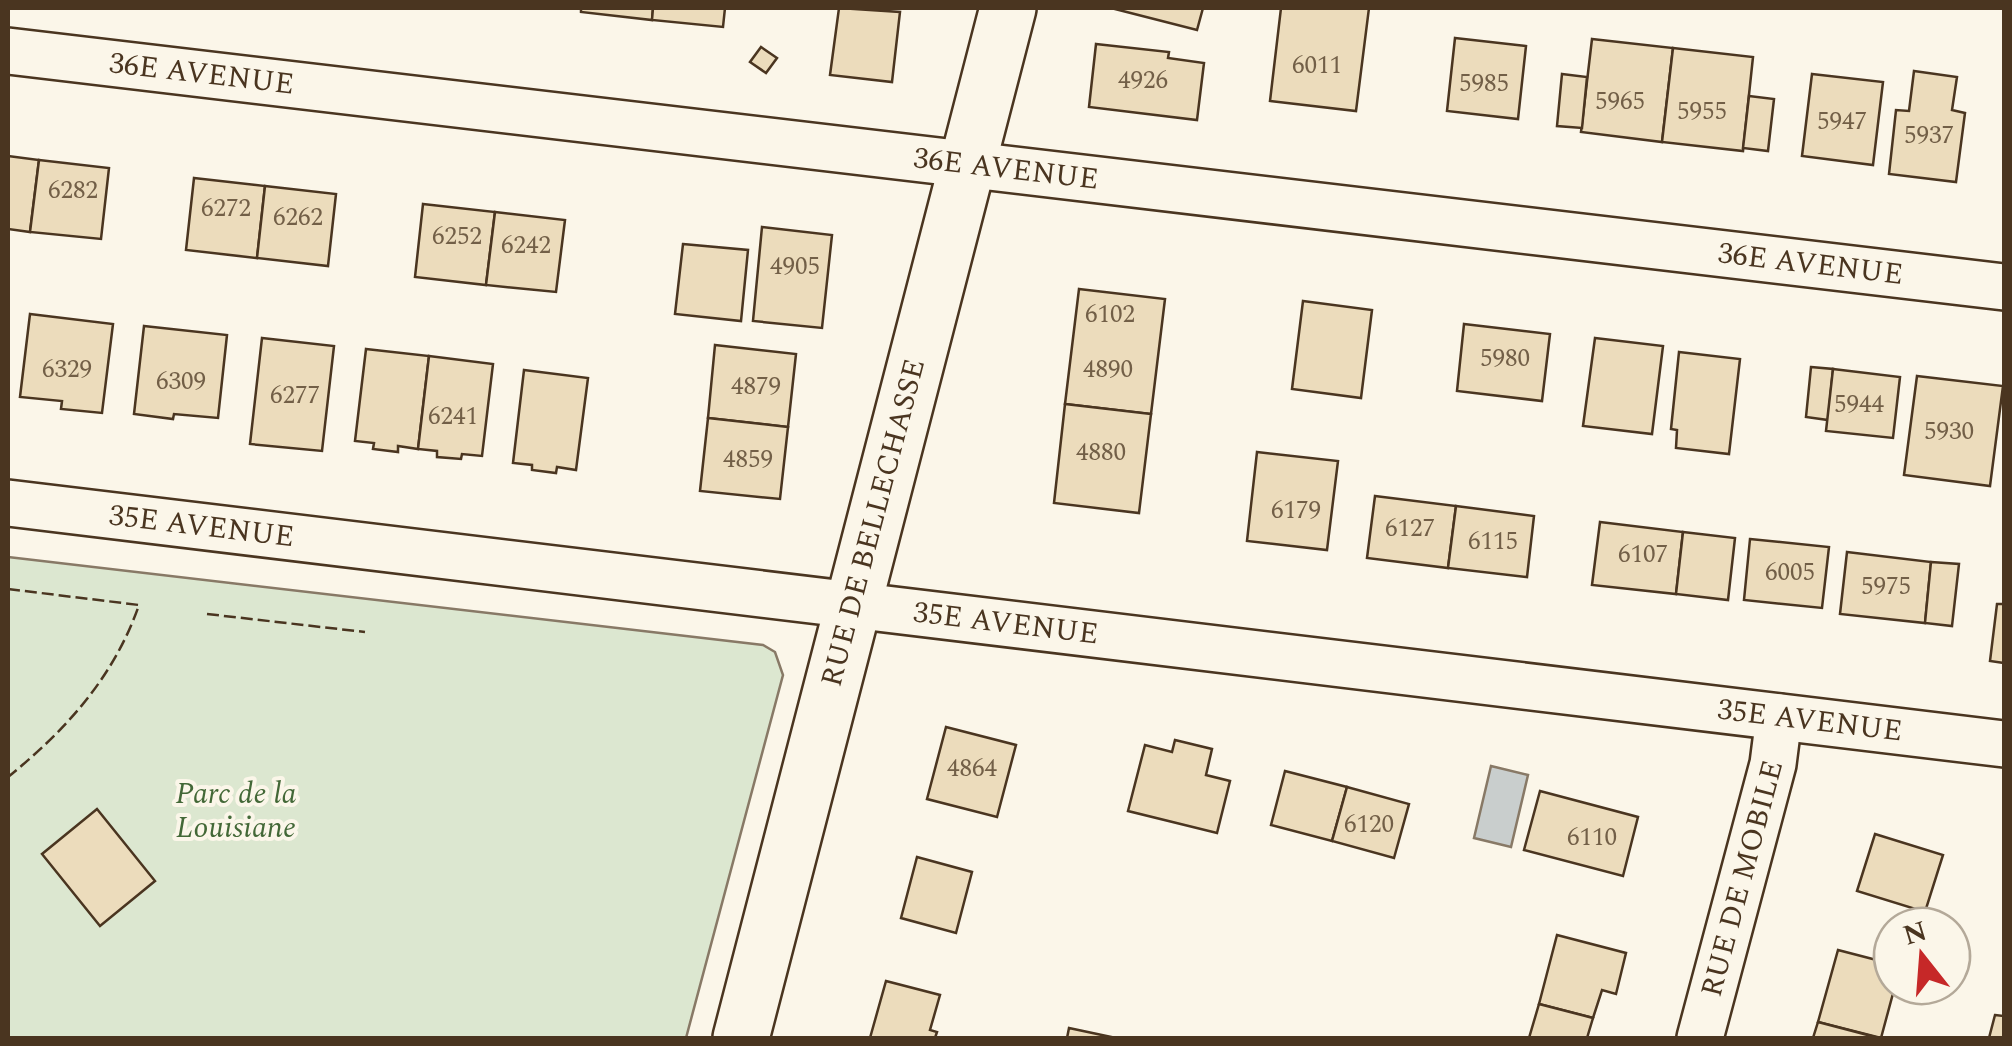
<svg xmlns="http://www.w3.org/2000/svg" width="2012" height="1046" font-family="Spectral,serif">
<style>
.green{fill:#dce7d0;stroke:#887966;stroke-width:2.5}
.water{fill:#c9cecd;stroke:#887966;stroke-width:2.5}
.building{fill:#ecdcbc;stroke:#4a3520;stroke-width:2.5}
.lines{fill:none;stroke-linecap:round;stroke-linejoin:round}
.street-casing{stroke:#4a3520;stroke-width:50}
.secondary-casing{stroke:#4a3520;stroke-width:60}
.street{stroke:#fbf6e9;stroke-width:45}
.secondary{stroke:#fbf6e9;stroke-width:55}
.fence{stroke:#4a3520;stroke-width:2.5;stroke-dasharray:12 5;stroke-linecap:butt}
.labels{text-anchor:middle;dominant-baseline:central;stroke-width:8;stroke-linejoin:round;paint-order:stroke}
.number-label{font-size:25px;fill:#725f47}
.street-label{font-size:30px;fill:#4a3520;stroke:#fbf6e9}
.park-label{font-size:30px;font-style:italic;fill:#436837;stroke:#fbf6e9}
</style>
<rect width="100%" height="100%" fill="#fbf6e9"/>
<!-- green -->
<polygon class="green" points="8,557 763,645 775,652 783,675 686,1038 8,1038"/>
<!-- water -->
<polygon class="water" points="1491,766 1528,775 1511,847 1474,838"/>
<!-- building -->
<g class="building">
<polygon points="581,8 653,8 652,20 581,12"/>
<polygon points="653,8 725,8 723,27 652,20"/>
<polygon points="839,8 900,12 892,82 830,75"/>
<polygon points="1111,8 1203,8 1197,30"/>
<polygon points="1281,8 1369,8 1356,111 1270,101"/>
<polygon points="1455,38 1526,46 1518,119 1447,111"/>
<polygon points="1592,39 1673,48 1662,142 1581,132"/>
<polygon points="1096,44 1169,52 1168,58 1204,63 1197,120 1089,107"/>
<polygon points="761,47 777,58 766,73 750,62"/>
<polygon points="1673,48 1753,57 1743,151 1662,142"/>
<polygon points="1914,71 1957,77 1952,110 1965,113 1956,182 1889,174 1896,110 1909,111"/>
<polygon points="1562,74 1587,77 1582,128 1557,126"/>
<polygon points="1812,74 1883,82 1873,165 1802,156"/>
<polygon points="1749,96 1774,99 1768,151 1743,148"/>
<polygon points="8,156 39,160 30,232 8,229"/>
<polygon points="39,160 109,168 101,239 30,232"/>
<polygon points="194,178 265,186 257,258 186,250"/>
<polygon points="265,186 336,194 328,266 257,258"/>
<polygon points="423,204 495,212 486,285 415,277"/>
<polygon points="495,212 565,220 556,292 486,285"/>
<polygon points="762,227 832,235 822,328 753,321"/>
<polygon points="683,244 748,250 741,321 675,314"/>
<polygon points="1079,289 1165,299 1151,414 1065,404"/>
<polygon points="1303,301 1372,310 1361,398 1292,389"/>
<polygon points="30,314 113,324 102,413 61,409 62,401 20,397"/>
<polygon points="1464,324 1550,334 1542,401 1457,391"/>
<polygon points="144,326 227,335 218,418 174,414 173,419 134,414"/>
<polygon points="262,338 334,346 322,451 250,444"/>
<polygon points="1595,338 1663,346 1652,434 1583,426"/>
<polygon points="715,345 796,354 788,427 708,418"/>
<polygon points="366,349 429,356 418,449 398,446 398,452 373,449 374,443 355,441"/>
<polygon points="1679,352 1740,359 1729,454 1676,448 1677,430 1671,429"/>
<polygon points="429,356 493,364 482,456 462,454 461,459 437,457 437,451 418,449"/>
<polygon points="1811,367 1833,369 1828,420 1806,417"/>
<polygon points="1833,369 1900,377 1893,438 1826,431"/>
<polygon points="524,370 588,378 576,470 557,467 556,473 532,470 532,465 513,463"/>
<polygon points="1917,376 2003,386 1990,486 1904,475"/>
<polygon points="1065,404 1151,414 1139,513 1054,503"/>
<polygon points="708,418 788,427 780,499 700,491"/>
<polygon points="1257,452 1338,461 1327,550 1247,541"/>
<polygon points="1375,496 1456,506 1448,568 1367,558"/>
<polygon points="1456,506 1534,516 1527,577 1448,568"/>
<polygon points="1600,522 1683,532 1676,594 1592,585"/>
<polygon points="1683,532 1735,538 1728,600 1676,594"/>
<polygon points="1750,539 1829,547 1822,608 1744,600"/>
<polygon points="1847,552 1931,562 1925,623 1840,614"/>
<polygon points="1931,562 1959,564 1952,626 1925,623"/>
<polygon points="1997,604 2004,604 2004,663 1990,661"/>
<polygon points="946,727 1016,745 997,817 927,799"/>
<polygon points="1175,740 1212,749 1206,775 1230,781 1217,833 1128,811 1145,745 1172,752"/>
<polygon points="1285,771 1347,787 1332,841 1271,825"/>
<polygon points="1347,787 1409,804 1394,858 1332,841"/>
<polygon points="1540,791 1638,817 1623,876 1524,850"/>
<polygon points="97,809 155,881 100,926 42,854"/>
<polygon points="1875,834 1943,855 1925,912 1857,891"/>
<polygon points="917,857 972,872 956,933 901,918"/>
<polygon points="1557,935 1626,953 1616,994 1602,990 1593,1018 1539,1004"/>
<polygon points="1838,950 1892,964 1892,986 1895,986 1881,1038 1818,1022"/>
<polygon points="886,981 940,995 930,1030 937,1032 935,1038 870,1038"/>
<polygon points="1539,1004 1593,1018 1587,1038 1529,1038"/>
<polygon points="1995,1015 2004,1016 2004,1038 1989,1038"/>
<polygon points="1818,1022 1879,1038 1813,1038"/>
<polygon points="1069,1028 1116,1038 1067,1038"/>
</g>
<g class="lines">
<defs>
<g id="street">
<path id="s1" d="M8,51L2004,287"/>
<path id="s2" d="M8,503L2004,744"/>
<path id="s3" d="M1700,1038L1773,764L1779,717"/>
</g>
<g id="secondary">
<path id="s4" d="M741,1038C828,694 918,351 1008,8"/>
</g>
</defs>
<!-- street casing -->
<use href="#street" class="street-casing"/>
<!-- secondary casing -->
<use href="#secondary" class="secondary-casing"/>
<!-- street -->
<use href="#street" class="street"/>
<!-- secondary -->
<use href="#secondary" class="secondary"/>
<!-- fence -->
<g class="fence">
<path d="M8,589L139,605C114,677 66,730 8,777"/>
<polyline points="207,614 365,632"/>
</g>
</g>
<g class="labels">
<!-- number labels -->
<g class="number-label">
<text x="1317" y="66">6011</text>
<text x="1143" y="81">4926</text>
<text x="1484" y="84">5985</text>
<text x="1620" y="102">5965</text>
<text x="1702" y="112">5955</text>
<text x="1842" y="122">5947</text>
<text x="1929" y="136">5937</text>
<text x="73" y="191">6282</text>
<text x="226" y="209">6272</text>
<text x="298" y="218">6262</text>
<text x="457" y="237">6252</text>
<text x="526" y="246">6242</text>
<text x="795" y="267">4905</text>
<text x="1110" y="315">6102</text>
<text x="1505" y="359">5980</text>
<text x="67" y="370">6329</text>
<text x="1108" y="370">4890</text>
<text x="181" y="382">6309</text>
<text x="756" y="387">4879</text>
<text x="295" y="396">6277</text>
<text x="1859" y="405">5944</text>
<text x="453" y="417">6241</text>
<text x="1949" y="432">5930</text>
<text x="1101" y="453">4880</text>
<text x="748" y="460">4859</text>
<text x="1296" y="511">6179</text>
<text x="1410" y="529">6127</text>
<text x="1493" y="542">6115</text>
<text x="1643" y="555">6107</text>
<text x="1790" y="573">6005</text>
<text x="1886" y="587">5975</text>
<text x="972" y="769">4864</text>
<text x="1369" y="825">6120</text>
<text x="1592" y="838">6110</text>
</g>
<!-- street labels -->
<g class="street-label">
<text stroke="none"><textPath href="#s1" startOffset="195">36E AVENUE</textPath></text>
<text stroke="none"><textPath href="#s1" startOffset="1005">36E AVENUE</textPath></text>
<text stroke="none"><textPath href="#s1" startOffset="1815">36E AVENUE</textPath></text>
<text stroke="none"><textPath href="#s4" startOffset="532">RUE DE BELLECHASSE</textPath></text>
<text stroke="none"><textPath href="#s2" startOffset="195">35E AVENUE</textPath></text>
<text stroke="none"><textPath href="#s2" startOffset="1005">35E AVENUE</textPath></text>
<text stroke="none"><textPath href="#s2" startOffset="1815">35E AVENUE</textPath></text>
<text stroke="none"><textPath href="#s3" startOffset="165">RUE DE MOBILE</textPath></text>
</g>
<!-- park labels -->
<g class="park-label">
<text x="236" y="794">Parc de la<tspan x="236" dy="34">Louisiane</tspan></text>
</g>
</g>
<!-- border -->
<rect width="2012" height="1046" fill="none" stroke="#4a3520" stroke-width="20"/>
<!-- north arrow -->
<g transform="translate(1922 956) rotate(343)"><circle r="48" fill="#fbf6e9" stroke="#b4a999" stroke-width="2.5"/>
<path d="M0-8L18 38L0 25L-18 38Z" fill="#c62828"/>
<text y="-15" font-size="28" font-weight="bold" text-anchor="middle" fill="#4a3520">N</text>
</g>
</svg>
